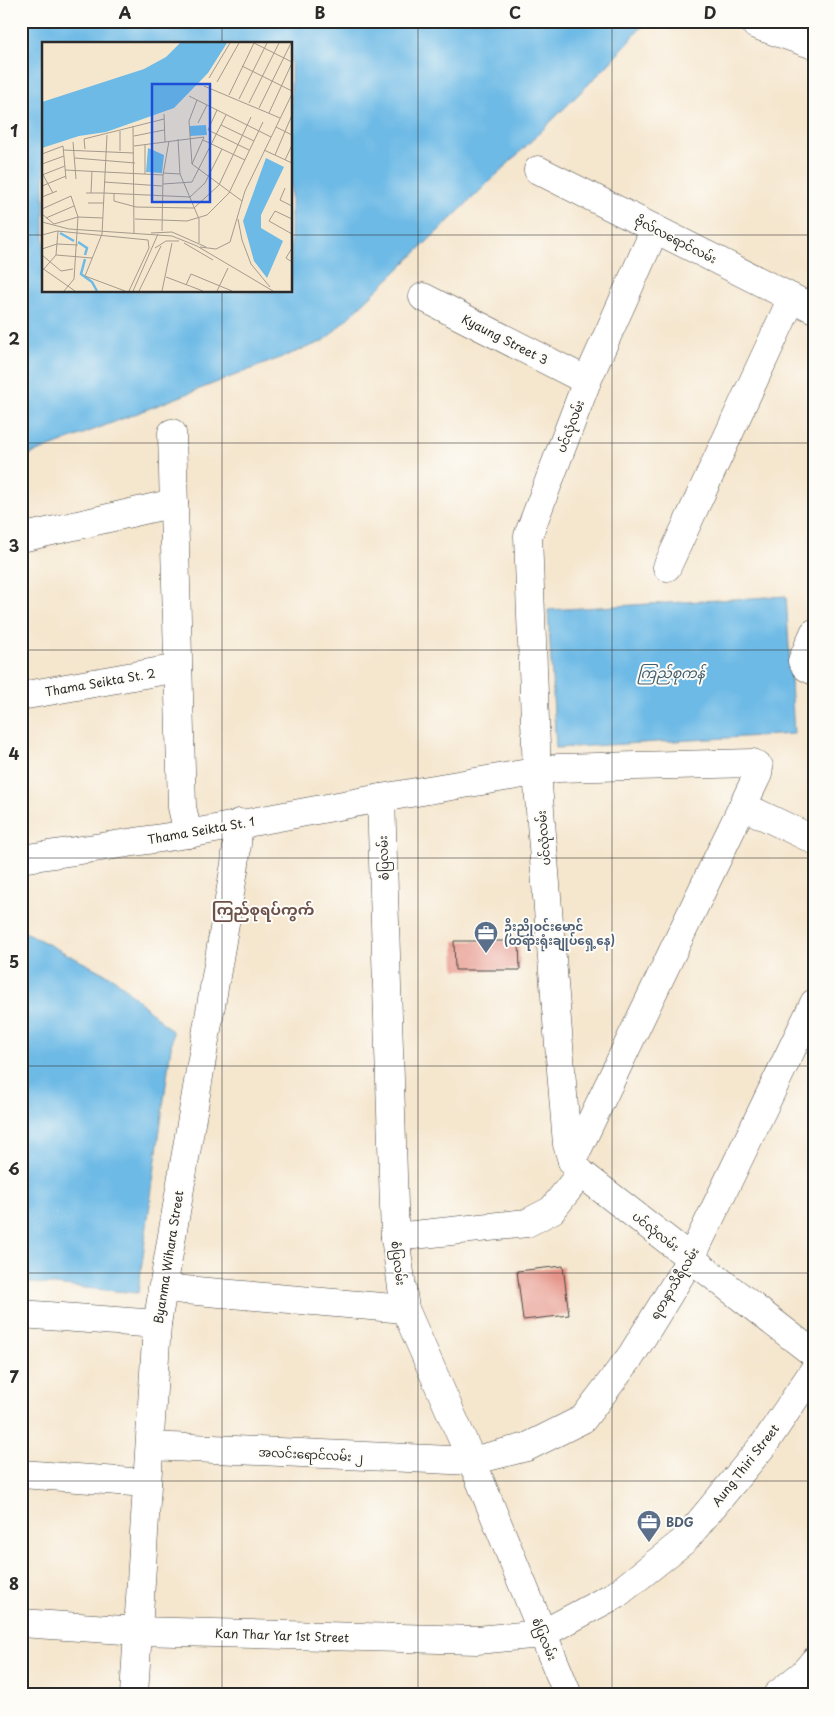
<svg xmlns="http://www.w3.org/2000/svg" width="835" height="1716" font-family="'Playpen Sans','Noto Sans Myanmar',sans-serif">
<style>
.water{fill:#6dbae6;stroke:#4c7288;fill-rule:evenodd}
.building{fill:#e69489}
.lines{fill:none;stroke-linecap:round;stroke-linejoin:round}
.minor-casing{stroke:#494743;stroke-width:29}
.minor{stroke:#fff;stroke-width:28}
.grid{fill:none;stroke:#2b2b2b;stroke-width:1;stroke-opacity:0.55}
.labels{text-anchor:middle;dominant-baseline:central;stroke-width:4;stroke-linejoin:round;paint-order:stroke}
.street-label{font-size:12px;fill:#2b2b2b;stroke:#fdfcf7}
.service-label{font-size:12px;font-weight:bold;fill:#4e5e75;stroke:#fdfcf7;text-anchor:start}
.water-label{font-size:14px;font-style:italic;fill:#425d6c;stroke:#fdfcf7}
.quarter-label{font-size:15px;font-weight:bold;fill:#6c504c;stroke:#fdfcf7}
.inset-river{fill:none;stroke:#6dbae6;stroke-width:2.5}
.inset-road{fill:none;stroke:#a49b8d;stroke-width:1}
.view{fill:#1d4ed8;fill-opacity:0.15;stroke:#1d4ed8;stroke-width:2.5}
.inset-edge{fill:none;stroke:#2b2b2b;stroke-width:2.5}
.neatline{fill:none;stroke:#2b2b2b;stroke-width:2}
.grid-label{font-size:16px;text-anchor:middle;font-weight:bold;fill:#2b2b2b}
</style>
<rect width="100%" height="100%" fill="#fdfcf7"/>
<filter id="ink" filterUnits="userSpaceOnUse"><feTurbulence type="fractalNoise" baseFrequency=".02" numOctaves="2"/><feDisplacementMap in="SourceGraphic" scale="10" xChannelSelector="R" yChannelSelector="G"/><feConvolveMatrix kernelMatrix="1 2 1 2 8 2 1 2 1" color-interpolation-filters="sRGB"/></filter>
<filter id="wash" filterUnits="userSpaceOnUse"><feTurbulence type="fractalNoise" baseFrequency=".0096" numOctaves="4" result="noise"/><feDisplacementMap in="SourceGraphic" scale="20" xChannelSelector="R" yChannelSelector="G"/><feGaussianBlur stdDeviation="1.12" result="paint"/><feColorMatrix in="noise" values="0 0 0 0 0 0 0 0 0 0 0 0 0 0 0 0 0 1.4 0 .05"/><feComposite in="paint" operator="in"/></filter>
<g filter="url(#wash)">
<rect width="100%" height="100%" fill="#f5e6ce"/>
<!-- water -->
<g class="water">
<path d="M21,21H647L607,66L515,157L324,341L21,458ZM44,44H291V291H44Z"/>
<polygon points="786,596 794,734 556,748 548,610"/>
<polygon points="21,930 115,979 173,1032 138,1293 21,1282"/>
</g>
<g id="blocks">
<!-- building -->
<g class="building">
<polygon points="454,941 519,941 520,970 455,970"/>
<polygon points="563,1266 569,1315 523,1320 517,1271"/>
</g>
</g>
</g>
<g filter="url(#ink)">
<use href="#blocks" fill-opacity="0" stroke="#494743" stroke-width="1"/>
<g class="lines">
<defs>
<g id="minor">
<polyline points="756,25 814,45"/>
<polyline points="538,170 814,309"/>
<polyline points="655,229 587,381 528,536 537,773 567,1144 572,1161 581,1173 814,1354"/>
<polyline points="423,297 587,381"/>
<polyline points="172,433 182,807 188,834"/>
<polyline points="21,538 174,503"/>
<polyline points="667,567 792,298"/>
<polyline points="814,633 802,661 806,667 814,671"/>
<polyline points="21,696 178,668"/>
<polyline points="381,798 395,1237 405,1309 472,1461 568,1695"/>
<polyline points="743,806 814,840"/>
<polyline points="21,859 188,834 381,798 558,768 753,763 759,767 758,774 572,1161"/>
<polyline points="395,1237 527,1223 552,1210 581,1173"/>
<polyline points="162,1288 405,1309"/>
<polyline points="21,1314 157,1324"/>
<polyline points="150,1446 472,1461 527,1447 583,1419 631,1356 691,1258 814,1003"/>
<polyline points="21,1474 147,1483"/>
<polyline points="21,1623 138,1631 477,1640 542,1634 617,1594 685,1540 765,1443 814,1370"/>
<polyline points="134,1695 157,1324 235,864 239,823"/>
<polyline points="777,1695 803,1674 814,1661"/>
</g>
</defs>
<!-- minor casing -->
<use href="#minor" class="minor-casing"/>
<!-- minor -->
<use href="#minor" class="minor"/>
</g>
</g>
<!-- grid -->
<path class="grid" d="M222,21V44M418,21V1695M612,21V1695M21,235H44M291,235H814M222,291V1695M21,443H814M21,650H814M21,858H814M21,1066H814M21,1273H814M21,1481H814"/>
<!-- icons -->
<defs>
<symbol id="office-pin" viewBox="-11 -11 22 30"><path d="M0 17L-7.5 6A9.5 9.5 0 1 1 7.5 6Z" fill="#5c6f8a" stroke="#fdfcf7"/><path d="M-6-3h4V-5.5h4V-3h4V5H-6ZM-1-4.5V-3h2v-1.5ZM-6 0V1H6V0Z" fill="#fff"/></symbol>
</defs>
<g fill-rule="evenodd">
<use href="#office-pin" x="472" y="919" width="28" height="38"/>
<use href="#office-pin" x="635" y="1508" width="28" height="38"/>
</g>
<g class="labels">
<!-- street labels -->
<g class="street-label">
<text transform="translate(676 239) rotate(27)">ဗိုလ်လရောင်လမ်း</text>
<text transform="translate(505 339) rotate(27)">Kyaung Street 3</text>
<text transform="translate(570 426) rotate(-69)">ပင်လုံလမ်း</text>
<text transform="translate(100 682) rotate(-10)">Thama Seikta St. 2</text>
<text transform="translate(201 830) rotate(-10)">Thama Seikta St. 1</text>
<text transform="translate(543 838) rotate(-95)">ပင်လုံလမ်း</text>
<text transform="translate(383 858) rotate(-92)">စံပြလမ်း</text>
<text transform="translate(656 1231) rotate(38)">ပင်လုံလမ်း</text>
<text transform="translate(168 1257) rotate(-81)">Byanma Wihara Street</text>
<text transform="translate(399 1263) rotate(83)">စံပြလမ်း</text>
<text transform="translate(674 1283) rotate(-59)">ရတနာသိရီလမ်း</text>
<text transform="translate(311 1454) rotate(3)">အလင်းရောင်လမ်း ၂</text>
<text transform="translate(745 1465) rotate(-52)">Aung Thiri Street</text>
<text transform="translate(282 1635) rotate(2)">Kan Thar Yar 1st Street</text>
<text transform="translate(545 1639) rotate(67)">စံပြလမ်း</text>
</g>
<!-- service labels -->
<g class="service-label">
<text x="504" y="926">ဦးညိုဝင်းမောင်<tspan x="504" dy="14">(တရားရုံးချုပ်ရှေ့နေ)</tspan></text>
<text x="666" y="1522">BDG</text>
</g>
<!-- water labels -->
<g class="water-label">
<text x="671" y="672">ကြည်စုကန်</text>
</g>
<!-- quarter labels -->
<g class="quarter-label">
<text x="263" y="908">ကြည်စုရပ်ကွက်</text>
</g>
</g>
<!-- overview -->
<g transform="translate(42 42)">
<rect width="250" height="250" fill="#f5e6ce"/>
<path d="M138,1H185L166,31L132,66L64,90L37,94L0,106V60L102,27L124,15ZM164,83L165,93L148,94V84ZM106,106L122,113L120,131L104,130ZM224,116L242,125L219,173V186L241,199L225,236L212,219L201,179Z" fill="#6dbae6"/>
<path class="inset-river" d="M18,191L32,199M36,200L45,206L43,213M43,217L39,232L50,240L55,249"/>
<path class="inset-road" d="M212,1L250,20M200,24L250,49M167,36L188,1M175,40L197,1M162,44L238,76M187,53L212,1M147,54L229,95M197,57L225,1M155,58L147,79L150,122L200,159M207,61L237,1M217,66L249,1M175,68L166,88L207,108M227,71L250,21M122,72L123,100M156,81L165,63M179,83L212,99M91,84L92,192M234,85L250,93M78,89V109M65,93L60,192L43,234L83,249M92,94L122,88M136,97L138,132L157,177V201M161,98L203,118M31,100L34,137M92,104L162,95L150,122M43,107L42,97L122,77M21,108L92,111M222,108L250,121M0,112L21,104L24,137M233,113L250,73M33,116L93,121M243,118L250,103M0,122L22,114M23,128L121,133M0,131L11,151M121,131L138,132M103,132V103M0,133L23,124M62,140L120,144M121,142L150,140L184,73M0,144L24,134M243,146L238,158L250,164M44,151H62M49,151L50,129M62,151L148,155L163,141L180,107M72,151V159L94,165L152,166L177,143L209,75M0,155L15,149M46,161H62M0,167L29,154L36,175L32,237L22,249M0,172L12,182L36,175L61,176M4,176L32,164M93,177L145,179L165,173L187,151L221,80M196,177L200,198L209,222L228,245M250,177L233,169L227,179L250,192M0,180L27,187L130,194L155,204L231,249M15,189L106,198L107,206L87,249M120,189L121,133L127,99M109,191L130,190L164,205M0,193L15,189M142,201L171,218M158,205L174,207L188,200L203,149L250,52M113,206L124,199H137M250,206L244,216L250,220M0,207L15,202L36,203M0,213L19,229L31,227M14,213L50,216M0,226L33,249M0,229L14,213L16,189M124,235L161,249M144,243L149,232L190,249M91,249L116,192M97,249L119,204M120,249L130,201M175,249L186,226"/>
<path class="view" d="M110,42H168V160H110Z"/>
<rect width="250" height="250" class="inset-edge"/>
</g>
<!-- margin -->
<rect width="835" height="1716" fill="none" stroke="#fdfcf7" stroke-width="55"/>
<rect x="28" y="28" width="780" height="1660" class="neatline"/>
<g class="grid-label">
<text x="125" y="19">A</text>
<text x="320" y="19">B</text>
<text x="515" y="19">C</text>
<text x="710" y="19">D</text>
<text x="14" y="137">1</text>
<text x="14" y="345">2</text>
<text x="14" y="552">3</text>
<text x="14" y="760">4</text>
<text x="14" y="968">5</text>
<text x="14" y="1175">6</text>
<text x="14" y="1383">7</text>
<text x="14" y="1590">8</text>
</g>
</svg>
